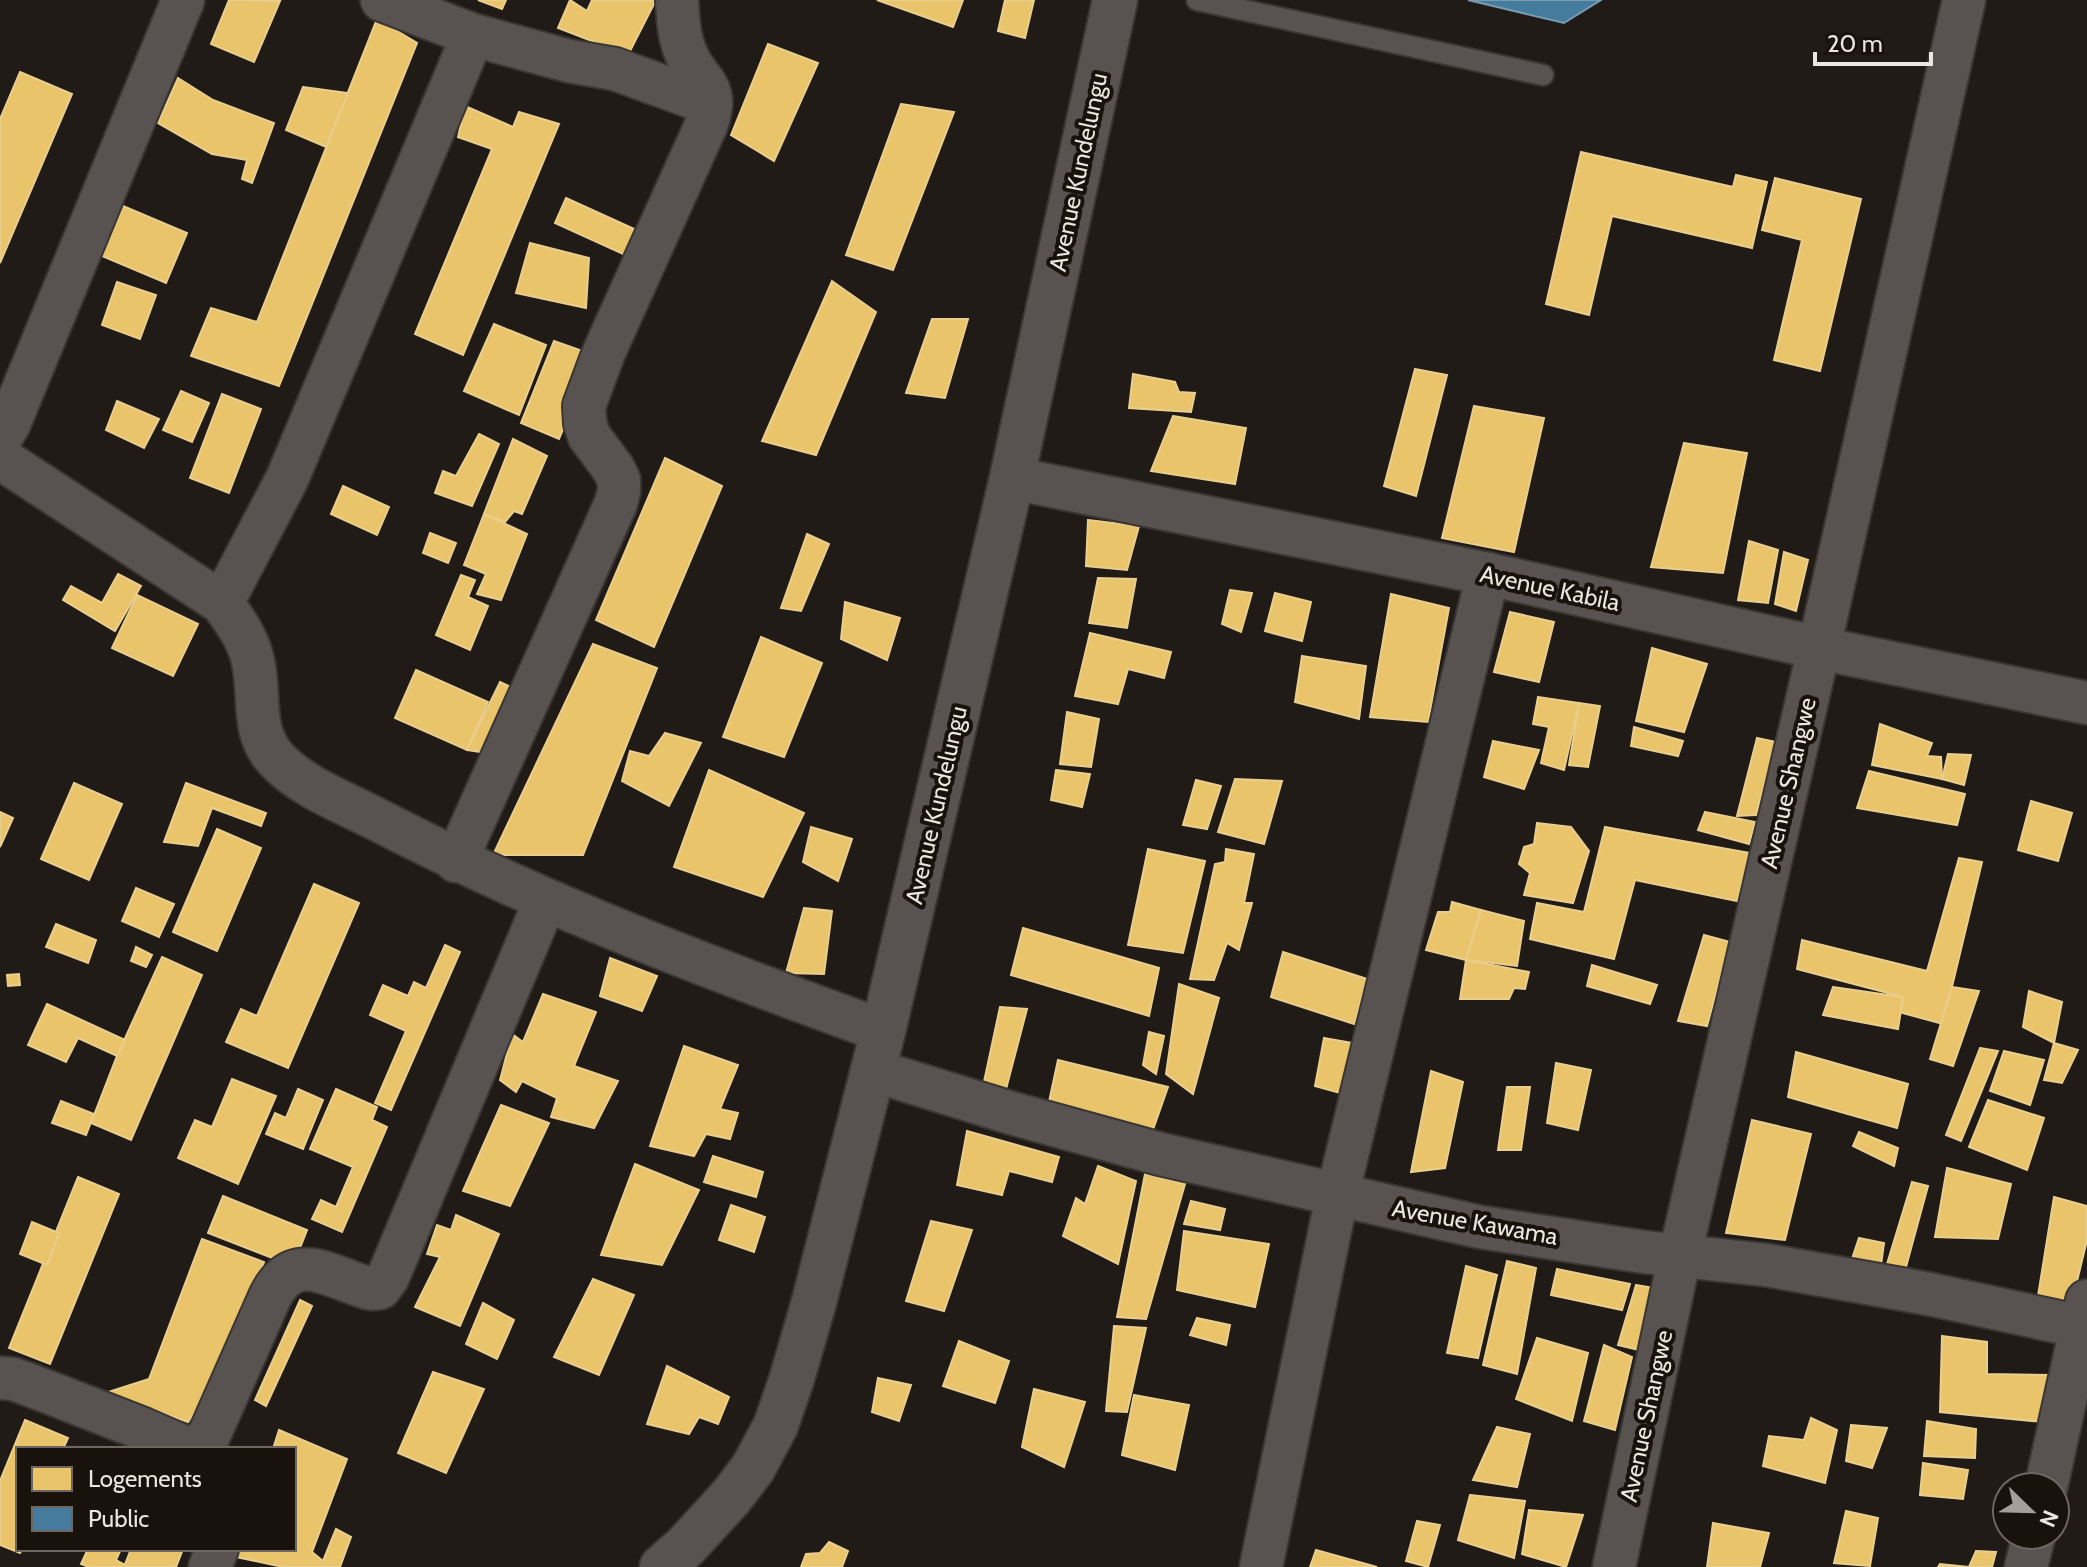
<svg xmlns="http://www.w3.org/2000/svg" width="2087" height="1567" font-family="Cabin,sans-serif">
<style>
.homes{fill:#e9c46a;stroke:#eace8e;stroke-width:2}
.public{fill:#457b9d;stroke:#779bb1;stroke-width:2}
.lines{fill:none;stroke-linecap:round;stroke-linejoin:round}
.service-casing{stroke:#3a3633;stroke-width:24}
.minor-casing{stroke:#3a3633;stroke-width:46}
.tertiary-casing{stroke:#3a3633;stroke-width:48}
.service{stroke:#585350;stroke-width:20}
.minor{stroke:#585350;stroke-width:42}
.tertiary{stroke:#585350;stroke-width:44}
.labels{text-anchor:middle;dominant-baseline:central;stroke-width:8;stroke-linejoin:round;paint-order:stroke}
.street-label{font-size:24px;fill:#ece6e1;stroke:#19110b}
</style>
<rect width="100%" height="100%" fill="#201b16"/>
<!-- homes -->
<g class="homes">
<polygon points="229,0 280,1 254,62 211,44"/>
<polygon points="478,0 506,0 502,9"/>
<polygon points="570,0 587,11 592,0 656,0 628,55 558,28"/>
<polygon points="877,0 963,0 953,27"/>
<polygon points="1005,0 1034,0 1025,38 998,31"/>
<polygon points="377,19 417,43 279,386 191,356 211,308 257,322"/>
<polygon points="768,44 818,63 774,161 731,135"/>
<polygon points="20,72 72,94 0,263 0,119"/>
<polygon points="178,78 213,100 274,123 252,183 242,179 247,160 212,154 158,123"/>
<polygon points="303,87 348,93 326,147 286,130"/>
<polygon points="901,104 954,112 893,270 846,255"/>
<polygon points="465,106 513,127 519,112 559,124 463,355 415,334 492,149 458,137"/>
<polygon points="1581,152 1733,187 1736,175 1767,182 1752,248 1612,216 1589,315 1546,304"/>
<polygon points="1775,178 1861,199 1820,371 1774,360 1802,240 1762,230"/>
<polygon points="566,198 643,233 632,258 555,223"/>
<polygon points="123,206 187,233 166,283 102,256"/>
<polygon points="530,243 589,258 586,308 516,293"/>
<polygon points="832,281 876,312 816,455 762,441"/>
<polygon points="117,282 156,295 140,339 102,325"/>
<polygon points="932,319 968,319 945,398 906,393"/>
<polygon points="494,324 546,345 519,415 464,391"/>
<polygon points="554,341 594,355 559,439 521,423"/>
<polygon points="1415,369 1447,375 1416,496 1384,486"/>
<polygon points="1133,374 1175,382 1179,392 1195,393 1191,412 1129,408"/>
<polygon points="181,391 209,403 192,442 163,430"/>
<polygon points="222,394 261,409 229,493 190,478"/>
<polygon points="117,401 159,419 144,448 106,430"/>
<polygon points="1474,406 1544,418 1514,552 1442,538"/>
<polygon points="1173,416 1246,428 1235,484 1151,471"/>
<polygon points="479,434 499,444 472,506 435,493 443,471 456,476"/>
<polygon points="513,439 547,456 522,514 514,511 505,522 484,514"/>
<polygon points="1684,443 1747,453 1723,573 1651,567"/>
<polygon points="665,458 722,486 654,647 596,620"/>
<polygon points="343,486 389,507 377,535 331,514"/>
<polygon points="484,514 527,534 501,600 477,594 486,574 464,565"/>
<polygon points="1088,520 1139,526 1127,570 1086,566"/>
<polygon points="430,533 456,543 448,563 423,553"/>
<polygon points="807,534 829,544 801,611 781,608"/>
<polygon points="1749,541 1778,550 1768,603 1738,600"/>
<polygon points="1784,552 1808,560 1796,611 1775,604"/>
<polygon points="118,574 141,586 115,631 63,600 71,586 102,603"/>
<polygon points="461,575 475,580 468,597 488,606 470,650 436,635"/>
<polygon points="1098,578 1136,579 1127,628 1089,623"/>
<polygon points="1230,590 1252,593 1241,632 1222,624"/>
<polygon points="1275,593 1311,602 1302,641 1265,631"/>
<polygon points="1391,594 1449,608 1428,722 1370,717"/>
<polygon points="137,595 198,624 173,676 112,648"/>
<polygon points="845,602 900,618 887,660 841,639"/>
<polygon points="1510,612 1554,622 1539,682 1494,672"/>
<polygon points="1090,633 1171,652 1164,678 1128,669 1118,704 1075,696"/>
<polygon points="761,637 822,663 784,757 723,737"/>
<polygon points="593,644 657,668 583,855 493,855"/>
<polygon points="1652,648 1707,664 1684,732 1636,721"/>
<polygon points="1302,656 1366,666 1359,719 1295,702"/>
<polygon points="416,670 488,702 467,750 395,718"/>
<polygon points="500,682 522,692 492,754 467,750"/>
<polygon points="1538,697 1579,703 1564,770 1541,763 1549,727 1533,724"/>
<polygon points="1579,703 1600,706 1588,767 1569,765"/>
<polygon points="1067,712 1099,719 1091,767 1060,764"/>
<polygon points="1880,724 1932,743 1927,756 1941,757 1942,779 1872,765"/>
<polygon points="1634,727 1683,741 1678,756 1631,746"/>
<polygon points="665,733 701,743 669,806 622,781 630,751 649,756"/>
<polygon points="1757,738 1776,742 1756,815 1737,816"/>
<polygon points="1493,741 1539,750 1524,789 1484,777"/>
<polygon points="1948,754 1971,755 1964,785 1942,779"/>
<polygon points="709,770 804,813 763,897 674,867"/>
<polygon points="1056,770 1090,774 1082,807 1051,800"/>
<polygon points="1869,771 1965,794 1957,825 1857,808"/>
<polygon points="1235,779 1282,781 1264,844 1218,832"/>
<polygon points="1196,780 1221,786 1207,829 1183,825"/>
<polygon points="74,783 122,804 89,880 41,859"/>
<polygon points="186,783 266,813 261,826 212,808 198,846 164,842"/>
<polygon points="2031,801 2072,813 2058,861 2018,850"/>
<polygon points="0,812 13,818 0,847"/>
<polygon points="1705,812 1755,822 1749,844 1698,830"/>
<polygon points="1537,823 1571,827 1589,851 1573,903 1524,895 1530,873 1519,864 1524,847 1534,844"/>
<polygon points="811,827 852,839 838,881 803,862"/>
<polygon points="1605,827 1750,853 1737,901 1635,880 1614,959 1530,939 1537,903 1584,912"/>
<polygon points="217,829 261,848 217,951 173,932"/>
<polygon points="1148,849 1205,861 1183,953 1128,945"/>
<polygon points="1226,849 1254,854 1244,903 1252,903 1239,950 1227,943 1214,980 1190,979 1215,864 1225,862"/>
<polygon points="1959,858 1982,862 1943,1024 1899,1012 1903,997 1797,969 1802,940 1927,971"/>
<polygon points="314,884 359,903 288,1068 226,1042 241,1009 257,1016"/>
<polygon points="136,888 174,904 159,937 122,921"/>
<polygon points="1452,902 1481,910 1466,960 1426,950 1438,912 1450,912"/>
<polygon points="804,908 832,911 824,974 786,973"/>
<polygon points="1481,910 1524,921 1517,966 1466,960"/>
<polygon points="56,924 96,940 88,963 46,947"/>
<polygon points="1023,928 1159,968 1149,1016 1011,975"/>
<polygon points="1704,935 1730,942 1707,1026 1678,1021"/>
<polygon points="445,945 460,952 391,1110 375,1103 406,1031 370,1015 383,985 408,996 414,982 426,988"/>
<polygon points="136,947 152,955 146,967 131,961"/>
<polygon points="1283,952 1367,979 1354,1024 1271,997"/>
<polygon points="162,957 202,975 131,1140 91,1123 117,1056"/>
<polygon points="610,958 657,976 642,1011 600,996"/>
<polygon points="1466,960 1529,972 1525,989 1514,988 1509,999 1460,999"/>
<polygon points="1592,965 1657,985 1650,1004 1587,986"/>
<polygon points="19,974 20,985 8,986 7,975"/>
<polygon points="1179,984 1219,998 1193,1094 1166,1074"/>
<polygon points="1833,987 1903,997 1898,1029 1823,1015"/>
<polygon points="1952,987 1979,991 1953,1066 1930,1059"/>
<polygon points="2029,991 2062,1002 2054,1043 2023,1027"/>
<polygon points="543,994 596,1012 574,1066 618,1081 594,1128 551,1117 557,1098 522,1081 516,1092 500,1080 512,1034 523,1042"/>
<polygon points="47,1004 125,1040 117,1056 78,1038 66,1062 28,1045"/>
<polygon points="1000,1007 1027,1009 1005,1093 982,1091"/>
<polygon points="1149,1032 1164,1036 1156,1074 1143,1065"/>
<polygon points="1324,1038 1364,1045 1351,1096 1315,1086"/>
<polygon points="2054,1043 2078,1050 2062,1083 2044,1080"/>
<polygon points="684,1046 738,1065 720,1109 738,1113 730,1139 706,1134 694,1156 650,1146"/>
<polygon points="1980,1048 1998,1051 1961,1141 1946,1135"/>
<polygon points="2004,1051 2044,1060 2030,1105 1990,1091"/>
<polygon points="1796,1052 1908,1084 1897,1128 1788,1097"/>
<polygon points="1058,1060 1168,1087 1149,1141 1047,1111"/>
<polygon points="1556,1063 1591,1070 1578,1130 1547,1123"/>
<polygon points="1431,1071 1463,1082 1445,1168 1411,1172"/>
<polygon points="232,1079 276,1096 238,1184 178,1158 195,1120 212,1127"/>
<polygon points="1507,1087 1530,1087 1521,1150 1498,1150"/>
<polygon points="298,1089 323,1100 303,1149 266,1134 275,1113 286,1118"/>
<polygon points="336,1089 377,1107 372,1120 387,1127 342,1232 312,1219 321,1200 336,1207 353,1167 310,1149"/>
<polygon points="1988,1100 2044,1118 2027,1170 1969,1147"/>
<polygon points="61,1101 94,1114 86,1135 52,1123"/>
<polygon points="501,1105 549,1123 510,1206 463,1191"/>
<polygon points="1752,1120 1811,1134 1785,1240 1726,1233"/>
<polygon points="967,1131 1059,1157 1052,1182 1009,1171 1002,1195 957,1185"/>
<polygon points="1859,1132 1898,1148 1894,1166 1853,1146"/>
<polygon points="713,1156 763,1172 756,1197 704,1182"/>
<polygon points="635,1164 699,1190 662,1265 601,1255"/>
<polygon points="1098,1166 1136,1181 1118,1264 1063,1236 1076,1198 1085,1204"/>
<polygon points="1947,1168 2011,1184 1998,1239 1935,1237"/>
<polygon points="1145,1174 1185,1184 1146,1319 1117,1317"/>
<polygon points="78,1177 119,1194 50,1364 9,1348"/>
<polygon points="1912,1182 1928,1186 1903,1278 1884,1274"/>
<polygon points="223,1196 307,1230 293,1266 208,1233"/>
<polygon points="2054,1197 2087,1206 2087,1240 2071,1306 2037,1302"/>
<polygon points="1191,1201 1225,1209 1220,1230 1184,1224"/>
<polygon points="731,1205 765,1217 754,1252 719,1240"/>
<polygon points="456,1215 499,1234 460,1326 415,1307 440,1257 427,1254 437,1225 451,1230"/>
<polygon points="931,1221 972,1230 944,1311 906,1301"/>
<polygon points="32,1222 59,1233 47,1265 20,1254"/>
<polygon points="1184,1231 1269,1244 1255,1307 1177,1290"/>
<polygon points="1859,1238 1884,1243 1881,1265 1851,1262"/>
<polygon points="202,1239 264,1262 223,1372 188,1422 105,1393 149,1379"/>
<polygon points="1507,1261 1536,1268 1517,1374 1483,1365"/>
<polygon points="1466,1266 1497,1275 1478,1358 1447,1353"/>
<polygon points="1557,1269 1630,1284 1622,1310 1551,1295"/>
<polygon points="593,1279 634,1295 599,1375 554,1357"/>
<polygon points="1636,1285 1654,1288 1639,1350 1618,1345"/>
<polygon points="300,1300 312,1306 266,1406 255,1400"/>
<polygon points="483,1303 514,1320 497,1359 466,1344"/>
<polygon points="1197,1318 1230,1325 1226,1345 1190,1335"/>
<polygon points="1114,1326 1146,1328 1127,1412 1106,1411"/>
<polygon points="1942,1336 1987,1342 1987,1374 2050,1375 2043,1422 1940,1412"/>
<polygon points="1537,1338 1588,1353 1572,1421 1516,1399"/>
<polygon points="959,1341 1009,1361 995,1403 943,1386"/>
<polygon points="1604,1345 1632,1357 1615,1430 1584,1421"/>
<polygon points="667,1366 729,1397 718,1424 699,1417 689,1434 647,1424"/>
<polygon points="433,1372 484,1389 446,1473 398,1453"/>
<polygon points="878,1378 911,1385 899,1421 872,1412"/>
<polygon points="1034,1389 1085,1402 1064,1467 1022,1447"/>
<polygon points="1134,1395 1189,1405 1175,1470 1122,1455"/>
<polygon points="1811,1418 1837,1430 1825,1483 1763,1466 1769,1436 1804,1440"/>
<polygon points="25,1420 68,1438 63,1449 18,1449 18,1549 22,1549 20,1553 0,1545 0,1481"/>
<polygon points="1927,1421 1976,1429 1975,1458 1924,1456"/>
<polygon points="1851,1425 1887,1428 1872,1468 1846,1461"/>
<polygon points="1497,1427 1530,1434 1517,1487 1473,1480"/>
<polygon points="279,1430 347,1459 312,1552 323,1561 336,1529 351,1537 340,1567 283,1567 236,1557 239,1549 294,1549 294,1449 273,1449"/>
<polygon points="1923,1463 1968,1470 1963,1499 1920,1495"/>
<polygon points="1470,1495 1525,1501 1514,1558 1458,1540"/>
<polygon points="1529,1510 1583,1515 1566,1567 1522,1554"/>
<polygon points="1846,1511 1878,1518 1870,1566 1834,1563"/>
<polygon points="1417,1521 1440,1525 1428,1567 1406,1561"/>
<polygon points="1713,1523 1769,1533 1760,1567 1707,1567"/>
<polygon points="829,1542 848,1551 842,1567 801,1567 806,1554 820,1553"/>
<polygon points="88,1549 121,1549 116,1560 125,1565 124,1567 89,1567 81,1564"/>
<polygon points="131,1549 183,1549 176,1567 124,1567"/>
<polygon points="1316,1550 1377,1567 1310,1567"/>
<polygon points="1976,1551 1996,1552 1992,1567 1938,1567 1940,1564 1969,1567"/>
</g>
<!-- public -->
<polygon class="public" points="1468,0 1601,0 1564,23"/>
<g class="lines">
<defs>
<polyline id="service" points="1197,0 1543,75"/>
<g id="minor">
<polyline points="382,0 473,35 569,61 615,69 711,104"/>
<polyline points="0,439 9,424 183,0"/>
<path d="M0,458L222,603C236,622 248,639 253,661C261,695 250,731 276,759C303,788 346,803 380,821C542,905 712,969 883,1031"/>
<polyline points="1012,478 1488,574 1819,648 2087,703"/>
<polyline points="222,603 287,479 473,35"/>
<path d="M456,861L616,503L619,491V480L613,468L589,436L585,423L584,406L604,352L707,123C719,85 701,86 688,58C679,40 678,20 677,0"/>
<polyline points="872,1070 1011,1113 1160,1154 1480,1227 1644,1252 1766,1265 1929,1294 2087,1328"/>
<polyline points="0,1378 13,1379 30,1385 143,1429 189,1449"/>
<path d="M203,1449L270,1297C291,1254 321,1271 356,1284C365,1287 370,1290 380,1288L388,1277L545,901"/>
<polyline points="2046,1487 2087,1301"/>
<polyline points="210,1567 217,1549"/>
<polyline points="1261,1567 1337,1196 1488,574"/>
<polyline points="1614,1567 1680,1255 1819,648 1964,0"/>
<polyline points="2026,1567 2034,1535"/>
</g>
<polyline id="tertiary" points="662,1567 686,1546 731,1497 753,1468 776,1425 792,1378 814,1302 883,1031 1012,478 1115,0"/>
</defs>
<!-- service casing -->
<use href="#service" class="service-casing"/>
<!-- minor casing -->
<use href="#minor" class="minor-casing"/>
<!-- tertiary casing -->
<use href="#tertiary" class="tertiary-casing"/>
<!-- service -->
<use href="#service" class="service"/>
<!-- minor -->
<use href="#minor" class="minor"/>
<!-- tertiary -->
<use href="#tertiary" class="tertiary"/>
</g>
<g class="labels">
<!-- street labels -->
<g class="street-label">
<text transform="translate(1078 172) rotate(-78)">Avenue Kundelungu</text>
<text transform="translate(1550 588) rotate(12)">Avenue Kabila</text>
<text transform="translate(1788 783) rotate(-77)">Avenue Shangwe</text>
<text transform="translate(936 805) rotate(-77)">Avenue Kundelungu</text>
<text transform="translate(1475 1222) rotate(10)">Avenue Kawama</text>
<text transform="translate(1646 1416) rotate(-78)">Avenue Shangwe</text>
</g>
</g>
<!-- legend -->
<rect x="16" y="1447" width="280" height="104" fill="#19110b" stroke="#6d6661" stroke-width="2"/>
<rect x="32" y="1467" width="40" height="24" fill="#e9c46a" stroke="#6d6661" stroke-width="2"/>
<text x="88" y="1487" font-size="24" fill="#ece6e1">Logements</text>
<rect x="32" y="1507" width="40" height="24" fill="#457b9d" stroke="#6d6661" stroke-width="2"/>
<text x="88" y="1527" font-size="24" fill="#ece6e1">Public</text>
<!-- north arrow -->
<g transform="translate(2031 1511) rotate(113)"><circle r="38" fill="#19110b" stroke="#6d6661" stroke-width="2"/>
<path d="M0-6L14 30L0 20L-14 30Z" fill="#a59f9a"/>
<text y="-12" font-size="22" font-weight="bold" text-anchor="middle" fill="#ece6e1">N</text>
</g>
<!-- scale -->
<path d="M1815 52v12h116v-12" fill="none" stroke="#ece6e1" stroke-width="4"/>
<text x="1827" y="52" font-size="24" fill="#ece6e1" stroke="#19110b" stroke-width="6" paint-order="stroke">20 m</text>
</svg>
